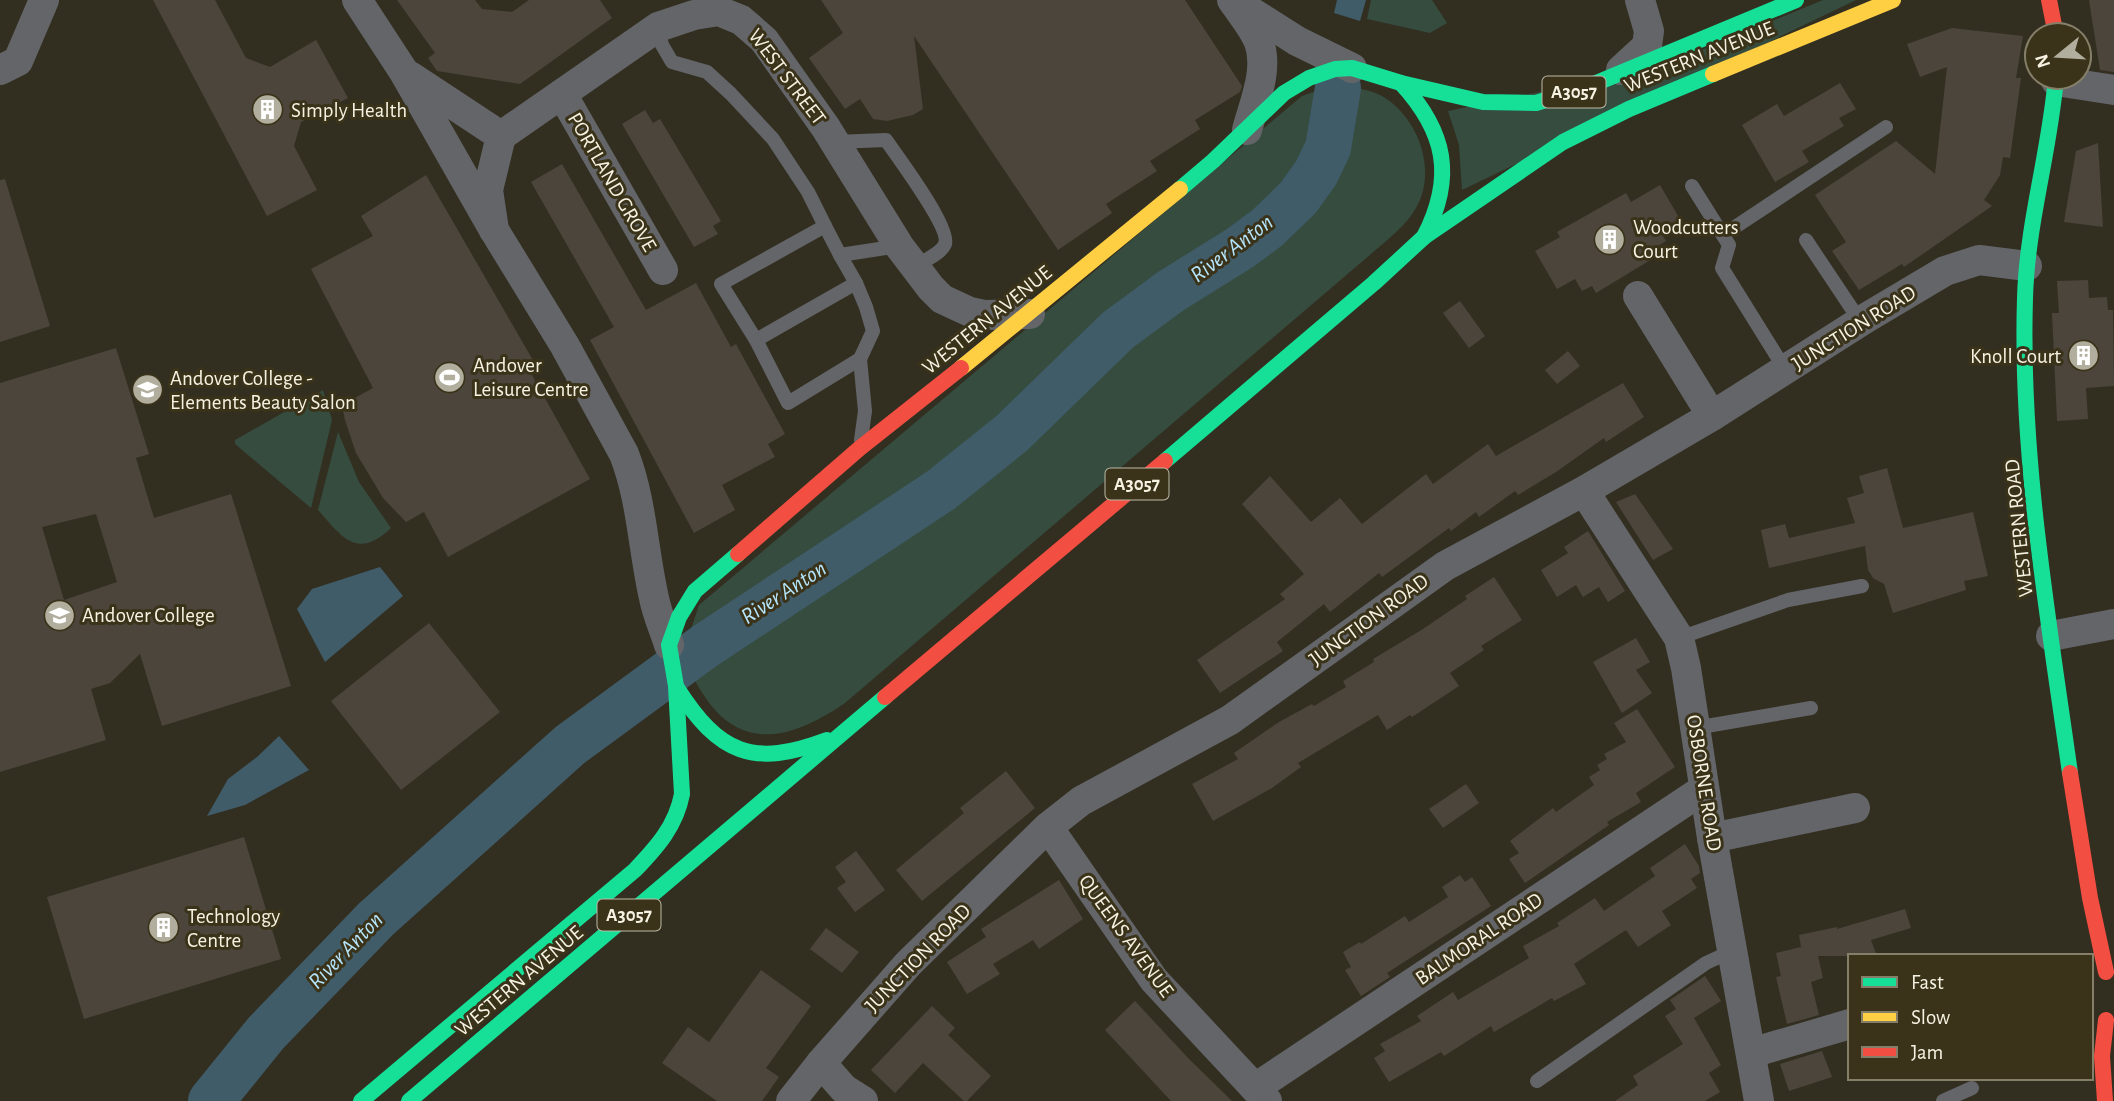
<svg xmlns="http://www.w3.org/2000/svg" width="2114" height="1101" font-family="'Alegreya Sans',sans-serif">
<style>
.green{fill:#354c3f}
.water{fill:#415c69}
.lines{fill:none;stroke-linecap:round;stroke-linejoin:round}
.river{stroke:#415c69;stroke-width:46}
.building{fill:#4b453b;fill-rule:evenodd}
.lane{stroke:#646569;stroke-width:14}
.street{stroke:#646569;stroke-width:30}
.fast{stroke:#16e098;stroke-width:16}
.slow{stroke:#ffcf43;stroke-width:16}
.jam{stroke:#f24e42;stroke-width:16}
.labels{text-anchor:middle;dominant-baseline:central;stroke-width:6;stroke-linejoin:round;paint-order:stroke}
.shield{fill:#3a3319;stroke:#beb9a6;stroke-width:2}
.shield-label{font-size:19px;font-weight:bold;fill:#f6f2e2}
.street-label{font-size:21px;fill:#f6f2e2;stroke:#3a3319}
.poi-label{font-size:21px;fill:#f6f2e2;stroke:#3a3319;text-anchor:start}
.water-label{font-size:23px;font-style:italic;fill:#b5e5fc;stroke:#3a3319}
</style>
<rect width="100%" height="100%" fill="#322f21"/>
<!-- green -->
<g class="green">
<polygon points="1371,0 1432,0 1447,23 1430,33 1367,19"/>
<polygon points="1823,0 1856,0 1462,190 1459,145 1448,111 1660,67"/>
<path d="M1335,84C1350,87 1369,89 1382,96C1418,117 1438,170 1416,208C1406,226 1387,240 1371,254L845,703C797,736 744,755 705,697C696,684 687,668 687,652C686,638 695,619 699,605L1302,96Z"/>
<polygon points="323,390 332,420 311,508 235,444 235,440"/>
<path d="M338,432L359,482L391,528C357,560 343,538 318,510Z"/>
</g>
<!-- water -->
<g class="water">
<polygon points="1337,0 1366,0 1360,21 1334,13"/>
<polygon points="380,567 403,596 325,662 297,609 312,589"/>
<polygon points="279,736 309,770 245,805 207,816 228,779 257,757"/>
</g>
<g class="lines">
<!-- river -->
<polyline class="river" points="211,1101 266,1033 376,919 570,745 705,646 941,490 1012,433 1118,330 1171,291 1240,248 1267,228 1298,198 1316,173 1328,148 1338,88"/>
</g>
<!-- building -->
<g class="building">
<polygon points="153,0 215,0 246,58 270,67 316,40 348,98 301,122 294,146 317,190 267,216"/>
<polygon points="397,0 475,0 482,9 512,12 529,0 600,0 612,18 520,84 437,71 428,58 435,53"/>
<polygon points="821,0 1185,0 1242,86 1240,92 1195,120 1200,129 1150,161 1157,171 1106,204 1112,213 1058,250 914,36 923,109 913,115 887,121 873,119 860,99 845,109 809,58 843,33"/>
<polygon points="2089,0 2114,0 2114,72 2100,70"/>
<polygon points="1952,28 2023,36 2016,78 2021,78 2010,158 2003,157 2000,175 1984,200 1992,206 1904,267 1902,264 1859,290 1832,251 1846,242 1815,195 1896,141 1935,174 1947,67 1920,77 1907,44"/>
<polygon points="1840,83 1856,109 1839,118 1844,126 1802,151 1809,162 1775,182 1742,125 1777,104 1784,116"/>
<polygon points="645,110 653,123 660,119 721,221 713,226 718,234 694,247 622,124"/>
<polygon points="2098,143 2103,227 2064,222 2076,151"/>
<polygon points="562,164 646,310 696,283 731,347 736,344 785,434 768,444 775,457 722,485 735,510 694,533 590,340 614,327 531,182"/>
<polygon points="426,175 534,362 527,366 590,479 448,557 424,512 406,522 383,498 356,453 345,420 342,405 373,388 311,269 373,236 361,216"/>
<polygon points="5,179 50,326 0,342 0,180"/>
<polygon points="1660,185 1681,221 1661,233 1666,241 1658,246 1662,253 1596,293 1592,286 1582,291 1575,279 1557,289 1535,251 1560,237 1557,232 1626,193 1631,202"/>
<polygon points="2088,280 2089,298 2107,297 2108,310 2113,310 2114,386 2086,388 2088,419 2057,421 2052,313 2059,313 2057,281"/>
<polygon points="1460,301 1485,336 1469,348 1443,313"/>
<path d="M116,348L149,454L136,458L154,518L231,494L291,686L162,726L140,654L110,683L91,689L106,740L0,772V383ZM96,514L117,582L64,600L42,527Z"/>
<polygon points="1568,351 1580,366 1557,384 1545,370"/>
<polygon points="1623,383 1644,417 1606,442 1604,438 1556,472 1518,495 1515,491 1479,517 1476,512 1451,531 1449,528 1382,577 1379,573 1330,612 1324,604 1277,642 1283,651 1220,693 1197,660 1285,599 1280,594 1304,574 1242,504 1270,476 1311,522 1340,498 1362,524 1426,474 1433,484 1488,444 1496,456"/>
<polygon points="1887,468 1903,528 1973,512 1988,576 1964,581 1966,590 1893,613 1884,584 1873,578 1868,570 1865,546 1769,568 1761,530 1785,524 1789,538 1855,523 1847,498 1864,493 1859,476"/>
<polygon points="1635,494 1673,549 1653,560 1616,502"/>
<polygon points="1588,531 1625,591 1608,602 1599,587 1583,597 1576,585 1557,597 1541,570 1568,553 1564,547"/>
<polygon points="1494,577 1522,620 1481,646 1484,650 1450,673 1459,686 1412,717 1410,715 1387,730 1378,715 1298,763 1301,767 1272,788 1213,821 1192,784 1238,759 1234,753 1279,722 1312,704 1314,706 1346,687 1343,681 1374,662 1373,659 1423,629 1467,599 1465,596"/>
<polygon points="429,623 500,712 401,790 331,701"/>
<polygon points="1636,638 1650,662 1636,670 1652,693 1622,713 1593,662"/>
<polygon points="1637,709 1675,767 1636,793 1641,802 1607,822 1609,825 1525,883 1509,859 1519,853 1510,841 1553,808 1556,812 1594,785 1589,777 1600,770 1597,765 1607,759 1604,754 1626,742 1614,723"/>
<polygon points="1006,771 1035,808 922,901 896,870 964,813 960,808"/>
<polygon points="1466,784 1479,803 1443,828 1429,809"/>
<polygon points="244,837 281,959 84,1019 47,897"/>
<polygon points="1685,844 1699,866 1700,873 1691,879 1697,888 1662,911 1671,925 1638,947 1626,930 1574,964 1586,984 1554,1001 1552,998 1494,1032 1491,1026 1444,1056 1441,1052 1389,1082 1374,1058 1385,1051 1380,1044 1421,1021 1417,1016 1453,992 1458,1000 1529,958 1523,946 1559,926 1557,923 1595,898 1604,911 1655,876 1650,868"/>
<polygon points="856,851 885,890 855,912 837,888 846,882 835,867"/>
<polygon points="1460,875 1465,882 1472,877 1491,906 1387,973 1390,977 1361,996 1345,970 1351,967 1343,952 1360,942 1361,944 1405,916 1409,922 1448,897 1442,887"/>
<polygon points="1059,880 1083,919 1039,949 1033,940 993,964 1000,974 967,994 947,962 986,937 981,929"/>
<polygon points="1905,909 1911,928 1871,940 1877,956 1818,956 1823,978 1811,982 1819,1015 1787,1024 1776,977 1781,976 1776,953 1801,947 1799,935 1837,927 1837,929"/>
<polygon points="826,928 859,952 842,973 810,949"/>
<polygon points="761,970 811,1006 766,1068 779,1077 762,1101 717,1101 662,1063 688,1027 709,1042"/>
<polygon points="1705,976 1721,1001 1694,1018 1721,1065 1709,1073 1720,1092 1705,1101 1615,1101 1638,1085 1633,1076 1683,1044 1665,1016 1676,1009 1670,1000"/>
<polygon points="1135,1001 1189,1059 1232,1101 1171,1101 1105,1030"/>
<polygon points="932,1006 955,1028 948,1035 991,1076 967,1101 964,1101 923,1063 895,1093 871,1070"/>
<polygon points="1822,1051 1832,1077 1789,1091 1780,1064"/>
</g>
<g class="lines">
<!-- lane -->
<g class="lane">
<polyline points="658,27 662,45 672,62 707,72 731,94 773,139 808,192 825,226"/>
<path d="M835,142L886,140C897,156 951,228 945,244C941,254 923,261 914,267"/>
<polyline points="1692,186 1729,245 1722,268 1786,371"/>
<polyline points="1723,235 1886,127"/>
<polyline points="1806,240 1860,321"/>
<polyline points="840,255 856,283"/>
<polyline points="756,340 788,403 860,359"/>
<polyline points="861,440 865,411 860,359 873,331 866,307 856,283 756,340 721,284 825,226 840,255 899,246"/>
<polyline points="1679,638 1788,600 1862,586"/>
<polyline points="1695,728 1811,708"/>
<polyline points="1537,1081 1706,963 1732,951"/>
<polyline points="1943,1101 1972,1088"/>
</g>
<!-- street -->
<g class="street">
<path d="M357,0L404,72L494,230L565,346L624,454C642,500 643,550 654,598C657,614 664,629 669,645"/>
<path d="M1232,0C1241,13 1253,27 1259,42C1269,70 1254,103 1247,130"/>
<polyline points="1242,6 1297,41 1352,68"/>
<polyline points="0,70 18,61 44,0"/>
<polyline points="1621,70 1647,46 1649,31 1640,0"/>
<polyline points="410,76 501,136"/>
<polyline points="2056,81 2114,90"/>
<polyline points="562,94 663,270"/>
<polyline points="494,230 488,190 501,136 658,27 694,15 719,11 741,20 764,40 826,128 899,246 931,288 942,299 970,312 984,315 1030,314"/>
<polyline points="1638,296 1712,416"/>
<polyline points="1584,491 1679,638 1686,668 1712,838 1759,1101"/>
<polyline points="2051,636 2114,624"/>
<polyline points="1048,827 1154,980 1267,1101"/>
<polyline points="1712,838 1855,808"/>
<polyline points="1751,1053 1850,1024"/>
<polyline points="821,1063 844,1089 863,1101"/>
<polyline points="1255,1088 1704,789"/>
<polyline points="791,1101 821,1063 908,964 1048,827 1081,801 1230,720 1445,566 1584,491 1712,416 1866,318 1945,271 1979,260 2027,266"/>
</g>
<!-- fast -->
<g class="fast">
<path d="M2056,77C2050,151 2027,223 2025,298C2020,456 2048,616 2070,773"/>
<path d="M1401,83C1446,132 1455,177 1424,237"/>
<polyline points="1180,189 1213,161 1284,93 1309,78 1335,69 1352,68 1401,83 1483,102 1536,103 1582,89 1796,0"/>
<polyline points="1165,461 1374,283 1424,237 1563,142 1629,109 1713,74"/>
<path d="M677,688C719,754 753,768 827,740"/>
<path d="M361,1101L635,870C657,847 676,826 682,794L676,686L669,645L679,617L695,591L738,554"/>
<polyline points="409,1101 885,697"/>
</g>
<!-- slow -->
<g class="slow">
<polyline points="1713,74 1893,0"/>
<polyline points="961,368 1180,189"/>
</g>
<!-- jam -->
<g class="jam">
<polyline points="2049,0 2056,35"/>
<polyline points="738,554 860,448 961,368"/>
<polyline points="885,697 1165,461"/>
<polyline points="2070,773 2090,898 2106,972"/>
<polyline points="2105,1101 2102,1056 2106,1020"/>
</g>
</g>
<!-- icons -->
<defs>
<symbol id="building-disc" viewBox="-11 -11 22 22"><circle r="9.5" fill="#b1ae9e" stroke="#3a3319"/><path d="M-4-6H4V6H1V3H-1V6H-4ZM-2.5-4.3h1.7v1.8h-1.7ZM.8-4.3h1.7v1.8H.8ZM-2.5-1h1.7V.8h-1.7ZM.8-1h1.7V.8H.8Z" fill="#fff"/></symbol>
<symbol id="stadium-disc" viewBox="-11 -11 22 22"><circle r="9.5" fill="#b1ae9e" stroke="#3a3319"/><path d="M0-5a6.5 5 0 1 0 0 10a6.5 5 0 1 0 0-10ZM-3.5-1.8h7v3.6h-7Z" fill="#fff"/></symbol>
<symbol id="school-disc" viewBox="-11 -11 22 22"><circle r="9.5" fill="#b1ae9e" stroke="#3a3319"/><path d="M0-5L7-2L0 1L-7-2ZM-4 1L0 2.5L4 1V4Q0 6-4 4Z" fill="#fff"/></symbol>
<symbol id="university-disc" viewBox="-11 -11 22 22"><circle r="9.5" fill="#b1ae9e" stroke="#3a3319"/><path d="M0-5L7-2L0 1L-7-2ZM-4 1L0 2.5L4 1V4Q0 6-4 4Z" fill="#fff"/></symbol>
</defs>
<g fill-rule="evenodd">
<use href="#building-disc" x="250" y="92" width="35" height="35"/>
<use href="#building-disc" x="1592" y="222" width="35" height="35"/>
<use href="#building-disc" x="2066" y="338" width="35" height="35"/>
<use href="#stadium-disc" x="432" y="360" width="35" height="35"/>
<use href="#school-disc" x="130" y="372" width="35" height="35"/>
<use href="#university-disc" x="42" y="598" width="35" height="35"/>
<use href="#building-disc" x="146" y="910" width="35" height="35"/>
</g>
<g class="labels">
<!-- shield labels -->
<g class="shield">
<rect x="1542.5" y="76.5" width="63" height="31" rx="5"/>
<rect x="1105.5" y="468.5" width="63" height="31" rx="5"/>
<rect x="597.5" y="899.5" width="63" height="31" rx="5"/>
</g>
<g class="shield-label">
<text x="1574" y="92">A3057</text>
<text x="1137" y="484">A3057</text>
<text x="629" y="915">A3057</text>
</g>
<!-- street labels -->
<g class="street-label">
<text transform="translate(1699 57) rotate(-22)">WESTERN AVENUE</text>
<text transform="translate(787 77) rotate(53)">WEST STREET</text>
<text transform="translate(612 182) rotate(60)">PORTLAND GROVE</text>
<text transform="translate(987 320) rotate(-39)">WESTERN AVENUE</text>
<text transform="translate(1854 328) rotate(-32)">JUNCTION ROAD</text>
<text transform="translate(2019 528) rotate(-96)">WESTERN ROAD</text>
<text transform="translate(1369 620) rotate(-36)">JUNCTION ROAD</text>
<text transform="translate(1704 783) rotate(81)">OSBORNE ROAD</text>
<text transform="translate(1126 936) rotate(54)">QUEENS AVENUE</text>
<text transform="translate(1479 939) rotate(-34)">BALMORAL ROAD</text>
<text transform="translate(918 958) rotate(-46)">JUNCTION ROAD</text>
<text transform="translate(519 981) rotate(-40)">WESTERN AVENUE</text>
</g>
<!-- poi labels -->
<g class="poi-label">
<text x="291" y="110">Simply Health</text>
<text x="1633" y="227">Woodcutters<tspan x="1633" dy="24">Court</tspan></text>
<text x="2061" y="356" text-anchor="end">Knoll Court</text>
<text x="473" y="365">Andover<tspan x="473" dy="24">Leisure Centre</tspan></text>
<text x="170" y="378">Andover College -<tspan x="170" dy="24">Elements Beauty Salon</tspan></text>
<text x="82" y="615">Andover College</text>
<text x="187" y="916">Technology<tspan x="187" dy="24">Centre</tspan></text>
</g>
<!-- water labels -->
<g class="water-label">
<text transform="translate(1232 249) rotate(-37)">River Anton</text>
<text transform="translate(784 593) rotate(-33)">River Anton</text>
<text transform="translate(346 951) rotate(-46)">River Anton</text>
</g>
</g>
<!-- legend -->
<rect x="1848" y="954" width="245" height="126" fill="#3a3319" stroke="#857f69" stroke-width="2"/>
<rect x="1862" y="977" width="35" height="10" fill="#16e098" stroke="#857f69" stroke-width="2"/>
<text x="1911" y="989" font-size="21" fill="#f6f2e2">Fast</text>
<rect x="1862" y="1012" width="35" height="10" fill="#ffcf43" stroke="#857f69" stroke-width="2"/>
<text x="1911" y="1024" font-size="21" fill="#f6f2e2">Slow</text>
<rect x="1862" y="1047" width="35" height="10" fill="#f24e42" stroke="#857f69" stroke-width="2"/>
<text x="1911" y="1059" font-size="21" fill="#f6f2e2">Jam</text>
<!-- north arrow -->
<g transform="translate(2058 56) rotate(252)"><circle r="33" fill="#3a3319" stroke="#857f69" stroke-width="2"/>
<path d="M0-5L12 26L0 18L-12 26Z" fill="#b1ae9e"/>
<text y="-10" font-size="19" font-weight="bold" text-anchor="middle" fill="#f6f2e2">N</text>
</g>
</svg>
